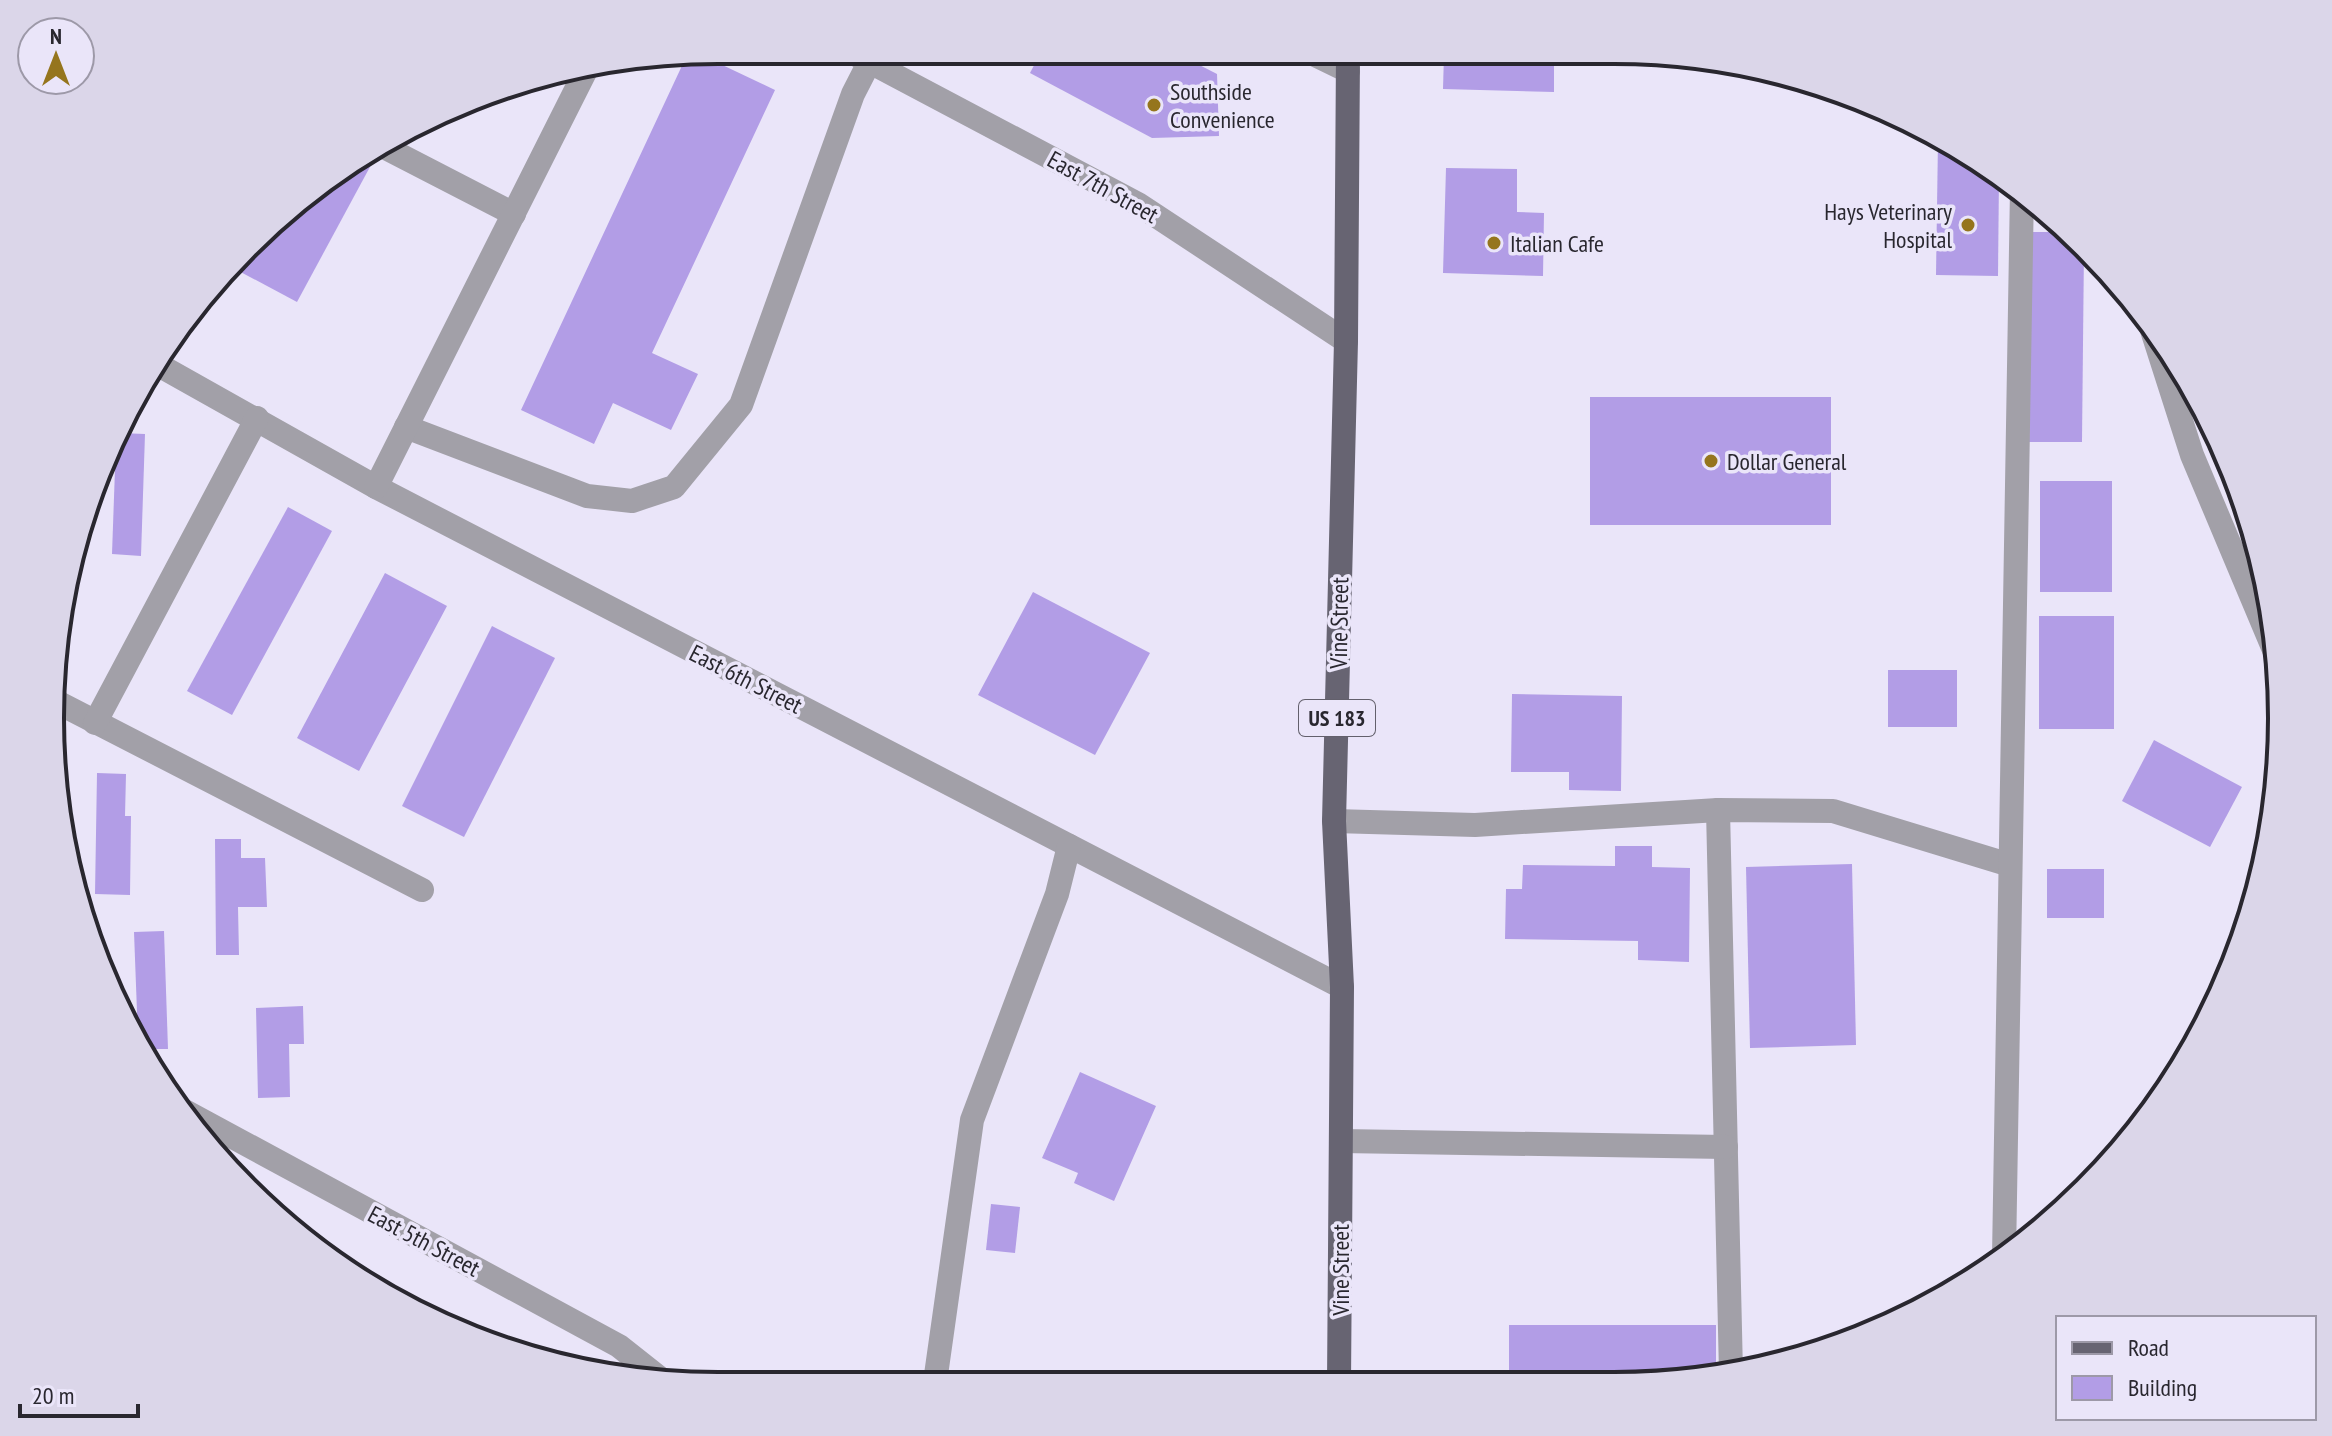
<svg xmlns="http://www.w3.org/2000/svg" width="2332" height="1436" font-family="'PT Sans Narrow',sans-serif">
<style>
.building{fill:#b29de6}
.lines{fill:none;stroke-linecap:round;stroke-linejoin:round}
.minor{stroke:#a2a0a8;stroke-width:24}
.major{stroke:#676472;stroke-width:24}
.poi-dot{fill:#95751d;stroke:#eae5f9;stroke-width:3}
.labels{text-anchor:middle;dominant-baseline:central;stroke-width:7;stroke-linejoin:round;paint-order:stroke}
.shield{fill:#eae5f9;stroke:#63606c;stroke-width:2}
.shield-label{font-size:22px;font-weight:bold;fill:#29272f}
.poi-label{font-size:24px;fill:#29272f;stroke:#eae5f9;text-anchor:start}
.street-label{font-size:24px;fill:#29272f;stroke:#eae5f9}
.rim{fill:none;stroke:#29272f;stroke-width:4}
</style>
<rect width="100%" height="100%" fill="#eae5f9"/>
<!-- building -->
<g class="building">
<polygon points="1041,52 1176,53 1217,74 1219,136 1152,138 1030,73"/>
<polygon points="697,53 775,90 652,353 698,374 671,430 613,403 594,444 521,410 687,55"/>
<polygon points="1444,54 1554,55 1554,92 1443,89"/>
<polygon points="1938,140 1999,175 1998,276 1936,275"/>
<polygon points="363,160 371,165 297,302 235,269 312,188"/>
<polygon points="1446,168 1517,169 1517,212 1544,213 1543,276 1443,273"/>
<polygon points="2032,232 2068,232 2084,247 2082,442 2029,442"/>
<rect x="1590" y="397" width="241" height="128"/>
<polygon points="120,433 145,434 141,556 112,554 116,441"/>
<rect x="2040" y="481" width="72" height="111"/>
<polygon points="288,507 332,531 232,715 187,691"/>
<polygon points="385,573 447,606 359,771 297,738"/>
<polygon points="1033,592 1150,653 1095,755 978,695"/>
<rect x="2039" y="616" width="75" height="113"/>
<polygon points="492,626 555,658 464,837 402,806"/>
<rect x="1888" y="670" width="69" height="57"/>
<polygon points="1512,694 1622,696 1621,791 1569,790 1569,772 1511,772"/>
<polygon points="2154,740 2242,787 2210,847 2122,801"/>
<polygon points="97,773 126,774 125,816 131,816 130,895 95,894"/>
<polygon points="215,839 241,839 241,858 265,858 267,907 238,907 239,955 216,955"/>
<polygon points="1615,846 1652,846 1652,867 1690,868 1689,962 1638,960 1638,941 1505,939 1506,889 1522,889 1523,865 1615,866"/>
<polygon points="1852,864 1856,1045 1750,1048 1746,867"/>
<rect x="2047" y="869" width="57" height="49"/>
<polygon points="164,931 168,1049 143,1049 138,1038 134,932"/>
<polygon points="303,1006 304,1044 289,1044 290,1097 258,1098 256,1008"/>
<polygon points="1080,1072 1156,1106 1114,1201 1074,1183 1078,1173 1042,1158"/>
<polygon points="991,1204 1020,1207 1015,1253 986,1250"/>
<polygon points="1509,1325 1716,1325 1716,1375 1658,1385 1509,1384"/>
</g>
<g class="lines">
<!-- minor -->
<g class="minor">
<polyline points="849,51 1138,204 1346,341"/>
<polyline points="1311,53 1348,71"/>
<polyline points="386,148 514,214"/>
<polyline points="2151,327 2192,455 2277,657"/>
<polyline points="155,363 376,487 1342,987"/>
<polyline points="406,427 587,496 632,501 674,487 741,405 853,94 875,51"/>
<polyline points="376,487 585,72"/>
<polyline points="53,700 422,890"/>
<polyline points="95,723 257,418"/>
<polyline points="1718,810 1731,1373"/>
<polyline points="1334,821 1475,825 1718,810 1833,811 2010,865"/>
<polyline points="181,1109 619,1346 662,1380"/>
<polyline points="1341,1141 1726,1147"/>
<polyline points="2004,1257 2022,189"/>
<polyline points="935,1382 972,1120 1057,894 1069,846"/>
</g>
<!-- major -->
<polyline class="major" points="1339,1383 1342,987 1334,821 1346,341 1348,54"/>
</g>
<!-- markers -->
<g class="poi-dot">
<circle cx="1154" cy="105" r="8"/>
<circle cx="1968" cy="225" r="8"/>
<circle cx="1494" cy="243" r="8"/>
<circle cx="1711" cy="461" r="8"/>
</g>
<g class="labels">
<!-- shield labels -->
<rect class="shield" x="1299" y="700" width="76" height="36" rx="6"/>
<g class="shield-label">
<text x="1337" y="718">US 183</text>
</g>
<!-- poi labels -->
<g class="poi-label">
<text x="1170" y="91">Southside<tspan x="1170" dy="28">Convenience</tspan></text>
<text x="1952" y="211" text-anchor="end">Hays Veterinary<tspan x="1952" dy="28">Hospital</tspan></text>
<text x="1510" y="243">Italian Cafe</text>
<text x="1727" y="461">Dollar General</text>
</g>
<!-- street labels -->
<g class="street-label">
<text transform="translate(1103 187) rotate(29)">East 7th Street</text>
<text transform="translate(1339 623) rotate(-89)">Vine Street</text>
<text transform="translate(746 679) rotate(27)">East 6th Street</text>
<text transform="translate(424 1241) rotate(28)">East 5th Street</text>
<text transform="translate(1340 1270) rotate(-90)">Vine Street</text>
</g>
</g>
<!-- crop -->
<path d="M0 0H2332V1436H0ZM718 64H1614A654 654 0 0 1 2268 718V718A654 654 0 0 1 1614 1372H718A654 654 0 0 1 64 718V718A654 654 0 0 1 718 64Z" fill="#dbd6e9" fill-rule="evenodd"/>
<path class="rim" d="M718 64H1614A654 654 0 0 1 2268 718V718A654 654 0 0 1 1614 1372H718A654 654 0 0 1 64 718V718A654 654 0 0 1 718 64Z"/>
<!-- legend -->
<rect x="2056" y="1316" width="260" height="104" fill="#eae5f9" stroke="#9d99a8" stroke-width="2"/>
<rect x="2072" y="1342" width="40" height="12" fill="#676472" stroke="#9d99a8" stroke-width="2"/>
<text x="2128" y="1356" font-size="24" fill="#29272f">Road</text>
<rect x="2072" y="1376" width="40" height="24" fill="#b29de6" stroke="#9d99a8" stroke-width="2"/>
<text x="2128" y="1396" font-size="24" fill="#29272f">Building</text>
<!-- north arrow -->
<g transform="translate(56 56)"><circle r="38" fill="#eae5f9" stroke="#9d99a8" stroke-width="2"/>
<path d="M0-6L14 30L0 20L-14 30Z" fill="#95751d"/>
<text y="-12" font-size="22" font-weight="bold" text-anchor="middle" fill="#29272f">N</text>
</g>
<!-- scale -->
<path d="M20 1404v12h118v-12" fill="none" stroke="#29272f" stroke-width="4"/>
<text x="32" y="1404" font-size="24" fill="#29272f" stroke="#eae5f9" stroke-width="6" paint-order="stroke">20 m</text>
</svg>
